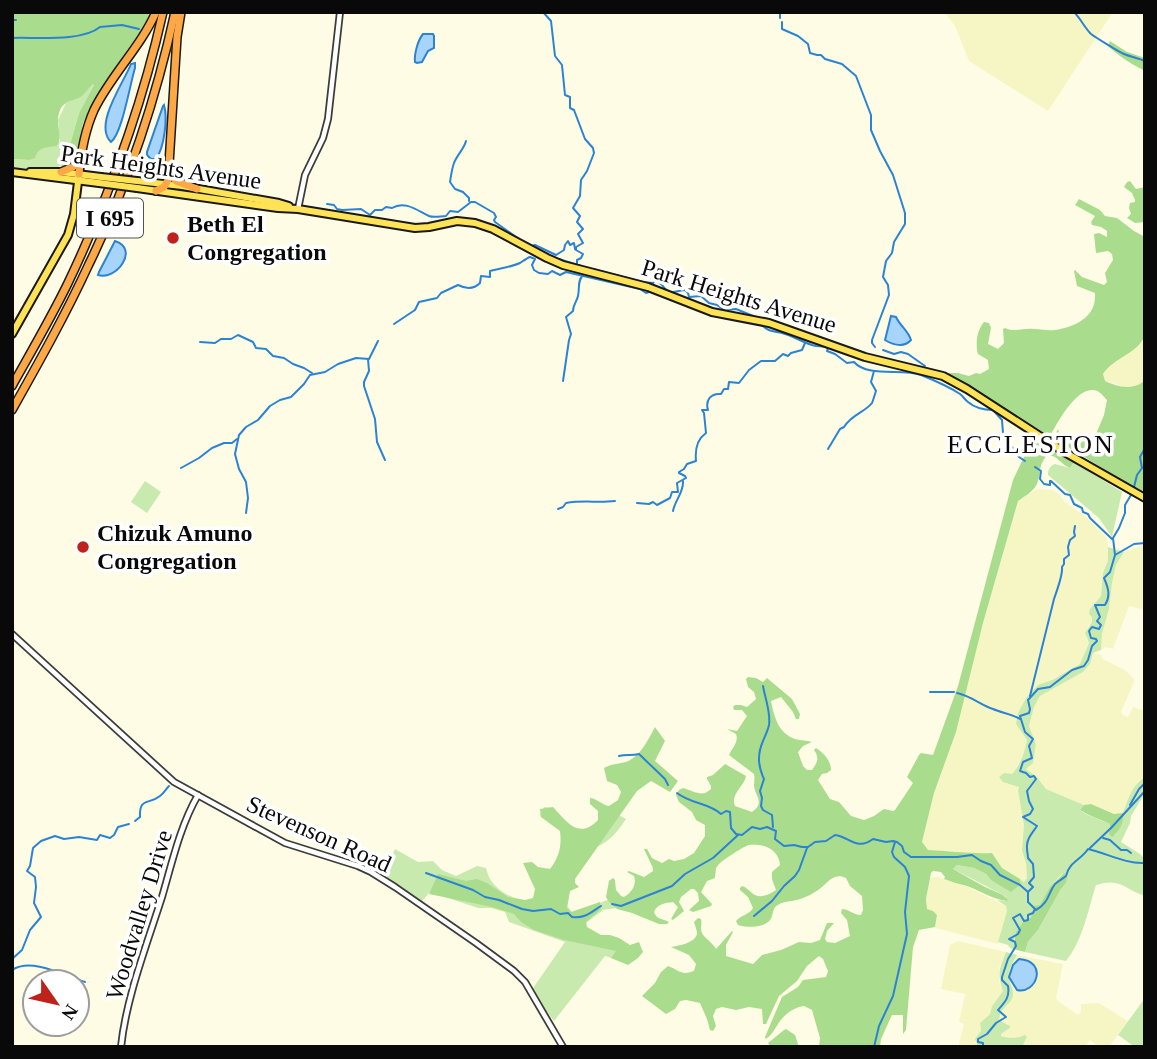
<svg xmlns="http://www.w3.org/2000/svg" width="1157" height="1059" font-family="'Times New Roman',serif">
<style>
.farmland{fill:#f6f6c5}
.green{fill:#c9eaae}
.forest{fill:#aadc8d}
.water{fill:#a7d4fa;stroke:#2b83d4;stroke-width:2}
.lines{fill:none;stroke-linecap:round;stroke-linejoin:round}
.stream{stroke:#2b83d4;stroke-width:2}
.minor-casing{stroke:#3c3c3c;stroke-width:8}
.major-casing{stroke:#1a1a1a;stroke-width:10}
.highway-casing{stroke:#1a1a1a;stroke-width:10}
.minor{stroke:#fff;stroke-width:4.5}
.major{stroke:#ffe356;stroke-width:6}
.highway{stroke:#fda846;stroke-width:7}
.major-bridge-casing{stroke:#1a1a1a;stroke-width:10;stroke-linecap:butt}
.major-bridge{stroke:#ffe356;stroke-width:6}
.poi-dot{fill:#bf211b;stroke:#fff;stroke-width:2.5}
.labels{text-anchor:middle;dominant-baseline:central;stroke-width:7;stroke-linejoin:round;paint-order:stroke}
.shield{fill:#fff;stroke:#535353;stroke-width:2}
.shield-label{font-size:23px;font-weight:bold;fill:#090909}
.street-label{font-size:24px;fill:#090909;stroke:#fff}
.poi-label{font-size:24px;font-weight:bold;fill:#090909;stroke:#fff;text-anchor:start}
.neighbourhood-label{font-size:26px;letter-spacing:2px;fill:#090909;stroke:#fff}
</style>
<rect width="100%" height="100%" fill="#fffce6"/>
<!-- farmland -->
<g class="farmland">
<polygon points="944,12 1113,12 1048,111 969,61 955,26"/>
<polygon points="1145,335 1145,380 1143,382 1138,386 1125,387 1105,381 1103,374 1105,370 1113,362 1142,342"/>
<polygon points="1037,489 1052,490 1059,494 1065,502 1085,516 1107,538 1108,547 1108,560 1103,573 1101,597 1096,601 1092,622 1088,626 1086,638 1089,643 1080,664 1045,683 1026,698 1018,713 1016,724 1027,740 1026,746 1015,773 1013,775 1004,773 1019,787 1018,791 1024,825 1027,878 1024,882 1002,868 992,853 965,854 951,851 927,850 922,842 934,793 956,732 983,623 1018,501"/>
<polygon points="1145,544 1145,610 1129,606 1113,649 1106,647 1101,650 1102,634 1109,609 1112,583 1116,565 1124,552"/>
<polygon points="1093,653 1100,654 1103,659 1125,670 1134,679 1134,682 1121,712 1123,715 1128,717 1133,707 1145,711 1145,777 1138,781 1123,813 1120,814 1114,814 1091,804 1084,805 1046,789 1036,776 1026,769 1033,762 1036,744 1029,726 1034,707 1040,696 1083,672 1090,664"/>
<polygon points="933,877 938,877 968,887 1006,906 1007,911 998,944 935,928 937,915 933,911 927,909 926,899 930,879"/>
<polygon points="958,941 1006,952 999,968 999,982 1003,991 993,1004 990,1014 980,1023 981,1031 975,1042 978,1047 958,1047 964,1024 959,1022 965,994 941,989 950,945"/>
<polygon points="1017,955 1063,964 1056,998 1058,1001 1078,1015 1081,1012 1081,1004 1099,1003 1128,1021 1109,1047 1099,1047 1090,1040 1085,1047 1025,1047 1022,1046 1027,1038 1006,1038 1001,1036 1000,1034 1008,1030 1008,1024 1002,1023 999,1020 999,1017 1013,989 1009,980 1008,974"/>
</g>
<!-- green -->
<g class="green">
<polygon points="93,83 94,85 79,113 67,155 61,165 56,168 12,168 12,159 29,160 42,147 57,146 60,141 58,120 66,103 83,95"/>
<path d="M1074,462L1122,492L1112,537L1099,518L1048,475C1048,469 1050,466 1055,464L1070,468Z"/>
<polygon points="145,481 161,492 147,513 131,502"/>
<path d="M1108,547L1124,552L1116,565L1112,583L1109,609L1102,634L1101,650L1093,653L1090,664L1083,672L1040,696L1034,707L1029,726L1036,744L1033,763L1026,769L1036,776L1046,789L1084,805L1080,810C1089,817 1100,819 1110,824L1109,834L1115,835C1124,825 1120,821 1124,810C1129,797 1133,784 1145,777V793L1131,816L1130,823L1121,842L1140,854L1145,859V896C1125,890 1121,877 1096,885C1088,910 1083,940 1066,961L1025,952L1028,942L1038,930L1061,889L1066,883L1063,873C1049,885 1045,902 1032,915C1027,921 1020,924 1017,931C1014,936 1014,943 1013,949L1009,947L1008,945L998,942L1007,911L1006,906L997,900L1007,901L1005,896L953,869L957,865L974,868L986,874L991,880L1013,889L1021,884L1020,879L1024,882L1027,878L1026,863L1022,850L1024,825L1018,791L1019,787L1003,782L999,777L1004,773L1012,774C1020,766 1025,751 1027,740L1016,724L1018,713L1026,698L1038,685L1052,680L1080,664L1089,643L1085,633L1092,622V617L1089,614L1090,609L1101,596L1103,573L1108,560Z"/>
<path d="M544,807L553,808L569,828L588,836L609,810L626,819C611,842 602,846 576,855L567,906L573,913L610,899L616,908L603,910L586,923L587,929L621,946V961L605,956L554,1021L531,991L565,942L509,922L505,912L491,908H478L430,892L421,902L383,877L395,849L418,862L433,861L442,870L456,876L477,866L486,868C487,871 488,876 490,879C499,893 519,903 535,900L559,860L562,835L558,827L540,815Z"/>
<path d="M1006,952L1017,955C1014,961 1008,970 1009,977C1009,984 1014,988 1013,995C1011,1006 1001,1005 999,1020L1010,1026V1028L1001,1034V1036C1008,1039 1020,1038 1025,1035L1027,1037L1022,1047H1010L1006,1045L999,1047H978L975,1039L981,1031L980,1023L990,1014L992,1006L1003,991C997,973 999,970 1006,952Z"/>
<polygon points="1145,998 1145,1047 1135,1047 1118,1035"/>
</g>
<!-- forest -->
<g class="forest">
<path d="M12,12H151L141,32L96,97L83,123L75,160L69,166L63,167L61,165L67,155L79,113L94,85L93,84C89,87 86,93 82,96C71,103 61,99 58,118C57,129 63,137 57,146C46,148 39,146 35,158L29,160L12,159Z"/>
<path d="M1110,41L1127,52L1145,58V71C1131,64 1119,56 1108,46Z"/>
<polygon points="1130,181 1136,189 1145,187 1145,222 1135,223 1127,218 1131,214 1129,208 1130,203 1135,202 1135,200 1132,193 1124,187 1127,182"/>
<path d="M1079,199L1100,210L1105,216L1117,218L1134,231L1145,237V335C1138,354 1114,357 1103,374L1105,381C1118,387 1134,391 1145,380V492L1117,477L1053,438L1058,429L1060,436L1077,445L1096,434L1104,415L1107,400C1103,396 1099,390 1093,390C1076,388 1057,423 1050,436C1014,415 980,391 942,373H958L969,376L976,373L980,374L989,369L988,360L978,354C975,344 977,330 984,322L989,323L991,328L988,344L998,349L1004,343L1003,329L1005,328C1014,332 1018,329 1027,329C1036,328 1046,331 1055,330C1075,327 1097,317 1095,293L1077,286L1074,271L1075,270L1082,277L1104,285L1107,282L1105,273L1113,260L1112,254L1108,251L1096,253L1094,234L1099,233L1107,237V231L1101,227L1092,225L1091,222L1095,216L1075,205Z"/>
<path d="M1033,438L1074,462L1070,468C1061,465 1058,455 1047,455C1037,468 1042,472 1037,484C1033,492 1025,496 1018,501L983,623L956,732L934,793L922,842L928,850C950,851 970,854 992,853L1002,868L1020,879L1021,884L1011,892L991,880L986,874L974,868L957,865L953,869L983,886L1003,895L1008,900L1007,901C992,899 981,891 967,886C959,884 952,882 944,879L945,877L941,872L933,871L931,873L926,899L927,909L933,911L937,915L935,927L919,930L913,947L906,1030L903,1034V1015H892L881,1039L880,1047H819L820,1038L812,1010L804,1006C795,1007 786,1013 780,1021C775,1028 773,1034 766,1039L765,1037L782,997L798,987L803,980L826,977L828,971L823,959L819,956L807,966L797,981L779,996L766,1024H763L762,1009L749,1007L736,1010L722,1007L716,1009L713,1016L716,1026L713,1031L710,1030L707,1019L700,1003L686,1000L680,1001L675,1009L666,1014L642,996L655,983L661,972L668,966C679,970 681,976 694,971L696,964L689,955L671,947C678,946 695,943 697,934C697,930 695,926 694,922L698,918L701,919C702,922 701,926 701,929C701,937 712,941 716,949L732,931L733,932L726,945V956L753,964L762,955L781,950L799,942L811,943L820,940L827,923H834L827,931L825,939L827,942L835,943L850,936L847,920L841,913L842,909C849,909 853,915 861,915L863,910L862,896L850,886L846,878C835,873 830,880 822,887C817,891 809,896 803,898C796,901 788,901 782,903C770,907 775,914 770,920C764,928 746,928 738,925L736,921C741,915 749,915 753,908L748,897L740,890V888L742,886C746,887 748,890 751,892C758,900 769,895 776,890C774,884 771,880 772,872L780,865C779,850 764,843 749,845C744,846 723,860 719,864L716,868L715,878L707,881L701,892L712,904L711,906L693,912L689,910L699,901L698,893L694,889H691L681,897L679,902L684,911L673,920L671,919L678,907L673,902C665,903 657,904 654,912C657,920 662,918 669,922L667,924H659L632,913L617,909L609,902L606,897L609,881L613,878L615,880L616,890L621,896L624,897C632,893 637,884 634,876L627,872L629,871L644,877L653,871V868L644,849H647L652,858L662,863L669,859L674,861L684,859L694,853L705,836V825L696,820L692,812L679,802L676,795L679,790L683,788C694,791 702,798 711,789V786L707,779V777L713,775L725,764L746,776C744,787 730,794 735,806L752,812C765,802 756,798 754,786C754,782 755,778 754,774L729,755C732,748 739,742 736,734L727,729L737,731L747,716L742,710H734L733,707L735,705H741L747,707L756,699L754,692L748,687L746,679L748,677L756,678L763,682L767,678L792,699L800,714L799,719H796L793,712L781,697L771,701C774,716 778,733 795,739C801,741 807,740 812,742L803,746L798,752L803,766L807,770H812C817,763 820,758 814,750L816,748C824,753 831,761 831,770L827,773L822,774L818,780L830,799L839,802L851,816L864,820L874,816L884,809L893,811L895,810L913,783L907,777L919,755L921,753L933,755L958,686L1013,480Z"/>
<path d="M655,727L665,741L655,761L678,781L670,792L651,781L637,791L575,879V883L579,887L570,891L567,908L571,912L600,902L601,909L586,922L587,927L601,935H610L619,938L630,945L639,942L643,952L638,958L628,965L611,958L616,951L564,940L534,930L521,922L514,914L492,907L429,894L438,874L466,881L477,879L487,883L508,897L525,900L533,898L535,889L523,863L532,862L538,867L550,869C559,857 562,846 560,831L541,817L540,809L553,807C567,822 579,840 598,820V811L590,804V798C598,799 602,805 609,806L618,800L621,792L617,785L607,781L604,768C611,764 618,764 626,762C640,757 648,740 655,727Z"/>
<path d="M1091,804L1114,814L1123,813C1124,823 1120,831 1112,837L1109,834L1110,824C1100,819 1089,816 1080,810L1084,805Z"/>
<polygon points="1064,873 1067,877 1066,883 1061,889 1038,930 1028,942 1025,952 1013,949 1016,932 1023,922 1031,917 1034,906 1040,905 1050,887"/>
<polygon points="786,1029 795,1035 799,1047 771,1047 768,1043 784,1030"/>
</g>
<!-- water -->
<g class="water">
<path d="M423,34H433L434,36V48L428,51L422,62L417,63L415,62C414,54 418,40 423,34Z"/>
<path d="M135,63V68C130,84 122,134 111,142C93,125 124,82 131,64Z"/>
<path d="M164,105C168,119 164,148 156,159H151L147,155V152L163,106Z"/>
<path d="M115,241C140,249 116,281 98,275L99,272Z"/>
<path d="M891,316L896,317C900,326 908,330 911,340C904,348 893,345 885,340Z"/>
<path d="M1019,959C1049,961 1036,995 1017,990L1009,977L1013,965Z"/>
</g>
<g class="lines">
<!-- stream -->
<g class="stream">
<polyline points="543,12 551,21 555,56 562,65 565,95 570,97 570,108 574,110 585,139 593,148 594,153 587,171 581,180 580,196 573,208 580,216 577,222 583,229 578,234 583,243 576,247 576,250 583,254 581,258 577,260 577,264"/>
<polyline points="780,12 780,18"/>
<path d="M1074,12C1081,19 1084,27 1091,34C1095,37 1119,52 1124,54C1131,57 1138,58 1145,61"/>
<polyline points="12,20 16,20"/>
<polyline points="782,22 782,29 798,36 808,44 810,53 817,55 821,55 825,59 842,64 856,76 871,115 871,130 880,151 893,175 905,213 905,224 894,242 892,253 886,261 883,277 888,285 889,295 872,340 872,343 875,347"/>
<path d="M12,38C36,37 82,42 100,27L122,25L139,29"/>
<path d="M466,141C464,149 457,155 454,163C452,168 451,176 450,182L455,189L463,192L469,198V201"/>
<path d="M327,204L334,205L337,209L342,210L361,209L370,215L375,210H382L386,207L392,208C405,200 418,211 429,216C434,218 441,216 446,216L450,211L458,212L471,202H475L494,213L496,217L494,220L495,222L519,239"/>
<polyline points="526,244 531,246 535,245 556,255 564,250 565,245 568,241 570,245 574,243 575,249"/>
<polyline points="559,259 581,266"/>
<polyline points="593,269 642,282 653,283"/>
<path d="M652,284L655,281C664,283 664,291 670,292C674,293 681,290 685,290L688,293L689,297L701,296L709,303L717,305L724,310L736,309L758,318"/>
<path d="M394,324L415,310L419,302L437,298L441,293L458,285C466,289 474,289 480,283L481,276L490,277V271C498,269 511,267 520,263C523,261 527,258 530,257L535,259L532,265L534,270L539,273L548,274L552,271L560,275L566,272L640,289L646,293L649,292"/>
<path d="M761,324C768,332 773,331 782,333C794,336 805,344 816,346C820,346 824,346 828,348L827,351L835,354L847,363L854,362C868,378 902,368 921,375C931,379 951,388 960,394C963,396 965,400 968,402C975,408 984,410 993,410L1002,420L1003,433L1005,437L1019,457L1025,461"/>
<polyline points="200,342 215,343 221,339 231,339 238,335 253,342 256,348 266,349 273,356 284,358 293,364 304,368 312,373"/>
<polyline points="883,350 894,354 901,352 908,354 925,366"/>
<polyline points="368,359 369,371 364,382 364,386 375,419 377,442 385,460"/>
<path d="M563,381L569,340L571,334L566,317L573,311C573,305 577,301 578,296C580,287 577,282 583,275"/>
<path d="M828,449L840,429L844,427C851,415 865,412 872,403C873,401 875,394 876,391L871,382L874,371"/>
<polyline points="1035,467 1041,471 1040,479 1044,484 1050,485 1050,481 1051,481 1065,494 1070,495 1074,504 1082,508 1083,512 1088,514 1090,518 1112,539"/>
<polyline points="181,468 199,458 212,448 224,443 232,443 237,439"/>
<polyline points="1134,487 1137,475 1142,468 1140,457 1145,448"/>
<path d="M637,503L649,504L653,502L657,505L670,498L672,492H678L677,483L686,478L685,476L679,473V472L684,469L687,464L696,461C695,451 696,440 706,433L704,413L702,410H708C705,400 711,393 721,394L724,389H728L729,382L739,383L749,370L761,361H775L783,354L788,356L791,353L802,350L805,343"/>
<path d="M558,509L563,507L566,503C583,500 598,503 615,501"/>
<path d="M673,511C675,500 684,492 683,481"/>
<polyline points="246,513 248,498 246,482 239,469 235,454 239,435 246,427 258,420 270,406 280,400 291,397 304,384 310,375 325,372 338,364 356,358 369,359 378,341"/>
<polyline points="1115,555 1134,544 1145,543"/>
<path d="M763,686C765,698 771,713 769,725C768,730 765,736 763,741C757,755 758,766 764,779L760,791L762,798L761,806L763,810L772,815L773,827"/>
<polyline points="930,692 954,692"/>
<path d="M957,693C971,696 981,705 993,709C1002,713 1012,714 1020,719"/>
<path d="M1030,696L1054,599C1057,590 1063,575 1062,567L1064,564V559L1069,555L1068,547L1070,540L1075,536L1074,532L1075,526"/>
<path d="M619,756C626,754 632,756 639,754L665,779L668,785"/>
<path d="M677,793C691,804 709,803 721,814L726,811L730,812L731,828L736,834L742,835L752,827L760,829L767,827L776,831L775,839L784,846L794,845L802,847H808L815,842L826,841L835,835C850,837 857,851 873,839L886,842L893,841L897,842L902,846L904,852L911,857H957L972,855L981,861L991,865L1000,875L1020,885L1028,892"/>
<polyline points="1130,805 1139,789 1145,783"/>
<path d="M135,821L140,817C139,797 149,805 160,796C164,793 166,789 169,786"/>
<polyline points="1103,838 1110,840 1121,850 1127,850 1131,853"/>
<polyline points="1090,848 1111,828 1145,791"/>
<path d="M426,873L473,890L485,897L499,900L522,909L533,911L551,909L560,914L568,913L572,917C585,919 591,912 601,906"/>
<polyline points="612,904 621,906 672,886 685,874 713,858 738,835"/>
<path d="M1036,910C1049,903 1048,893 1055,884C1056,883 1065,877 1066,876C1069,862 1081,860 1088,849C1106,853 1126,864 1144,863L1145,865"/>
<polyline points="754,916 772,901 784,886 795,876 799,870 807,848"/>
<polyline points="12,959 22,950 30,930 41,917 34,903 36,887 35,877 27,871 30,866 33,848 41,841 55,836 64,839 79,837 97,840 100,835 110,838 114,835 118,827 129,824"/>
<path d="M12,970C32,957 65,976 85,982"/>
<polyline points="874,1047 879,1026 893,996 907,934 905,912 909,876 905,867 894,857 892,852 895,842"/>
<path d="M983,1047V1043L978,1042V1039L987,1034L996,1023L1006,1017L998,1010C1005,1002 1010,997 1008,986L1002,980V977L1008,959L1016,946L1015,942L1009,939L1018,934L1020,930L1013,918L1020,914L1024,921L1028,920V915L1033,913L1035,909L1028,902V892L1033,887L1029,883L1034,877L1033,864L1028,858C1028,855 1027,852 1027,848C1026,839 1033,832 1037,826L1023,817L1030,814L1033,809L1029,801L1027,791L1036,779L1034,776L1030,777L1026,773L1020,771L1023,762L1032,758L1029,746L1033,739L1025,732L1020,716L1029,713L1030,709L1028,700L1038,689L1050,687L1072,670L1084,666L1088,660L1092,646L1097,641L1096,639L1091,638L1089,631L1092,627L1099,629L1101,625L1097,621L1100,617L1095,605H1105C1111,596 1108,587 1104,578L1110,572L1115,555L1113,538L1119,528L1125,513V505L1131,495"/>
</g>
<defs>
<g id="minor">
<polyline points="298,209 305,175 323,138 328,119 340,12"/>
<polyline points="12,634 174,782 285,843 358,866 371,872 395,887 476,943 514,971 525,982 563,1047"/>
<path d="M121,1047C126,998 147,944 162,897C172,863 180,826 198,795"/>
</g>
<g id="major">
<polyline points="12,172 99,183"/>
<polyline points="30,172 61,172 101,177"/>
<polyline points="137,181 182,186 279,203 289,206"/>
<polyline points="137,188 278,208 298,209 415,228 429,227 457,221 475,223 493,229 547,258 563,265 648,287 712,312 769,323 865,357 943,376 967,389 1066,453 1145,498"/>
<polyline points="12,334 68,235 74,214 79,174"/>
</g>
<g id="highway">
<polyline points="61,172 73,167 80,159"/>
<polyline points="170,172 176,181 197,189"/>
<path d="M79,174C81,152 85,130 94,110C111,75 140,48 156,12"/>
<polyline points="156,191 164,187 168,180 177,37 181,12"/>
<path d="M12,386C31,352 51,318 68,283C109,197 142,106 163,12"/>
<path d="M12,410C39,362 66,314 89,264C128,184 156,99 175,12"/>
</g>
</defs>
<!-- minor casing -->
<use href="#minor" class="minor-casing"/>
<!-- major casing -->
<use href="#major" class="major-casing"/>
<!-- highway casing -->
<use href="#highway" class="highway-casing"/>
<!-- minor -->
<use href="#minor" class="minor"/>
<!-- major -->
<use href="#major" class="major"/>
<!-- highway -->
<use href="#highway" class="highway"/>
<defs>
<g id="major-bridge">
<polyline points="101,177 137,181"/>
<polyline points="99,183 137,188"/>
</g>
</defs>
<!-- major-bridge casing -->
<use href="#major-bridge" class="major-bridge-casing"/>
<!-- major-bridge -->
<use href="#major-bridge" class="major-bridge"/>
</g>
<!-- markers -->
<g class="poi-dot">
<circle cx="173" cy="238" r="7"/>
<circle cx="83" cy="547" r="7"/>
</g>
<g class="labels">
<!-- shield labels -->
<rect class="shield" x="77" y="198.5" width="66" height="39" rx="5"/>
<g class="shield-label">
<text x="110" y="218">I 695</text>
</g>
<!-- street labels -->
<g class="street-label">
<text transform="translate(161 167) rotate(8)">Park Heights Avenue</text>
<text transform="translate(739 296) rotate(17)">Park Heights Avenue</text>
<text transform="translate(319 834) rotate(24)">Stevenson Road</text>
<text transform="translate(139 915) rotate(-73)">Woodvalley Drive</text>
</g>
<!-- poi labels -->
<g class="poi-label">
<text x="187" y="224">Beth El<tspan x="187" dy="28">Congregation</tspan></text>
<text x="97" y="533">Chizuk Amuno<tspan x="97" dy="28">Congregation</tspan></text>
</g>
<!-- neighbourhood labels -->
<g class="neighbourhood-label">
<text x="1031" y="444">ECCLESTON</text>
</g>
</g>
<!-- border -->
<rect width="1157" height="1059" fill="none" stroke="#090909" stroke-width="28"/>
<!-- north arrow -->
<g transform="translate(56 1003) rotate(124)"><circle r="33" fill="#ffffff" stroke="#9d9d9d" stroke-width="2"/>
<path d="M0-5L12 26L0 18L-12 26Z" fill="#bf211b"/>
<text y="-10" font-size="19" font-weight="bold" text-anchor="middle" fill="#090909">N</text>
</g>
</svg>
